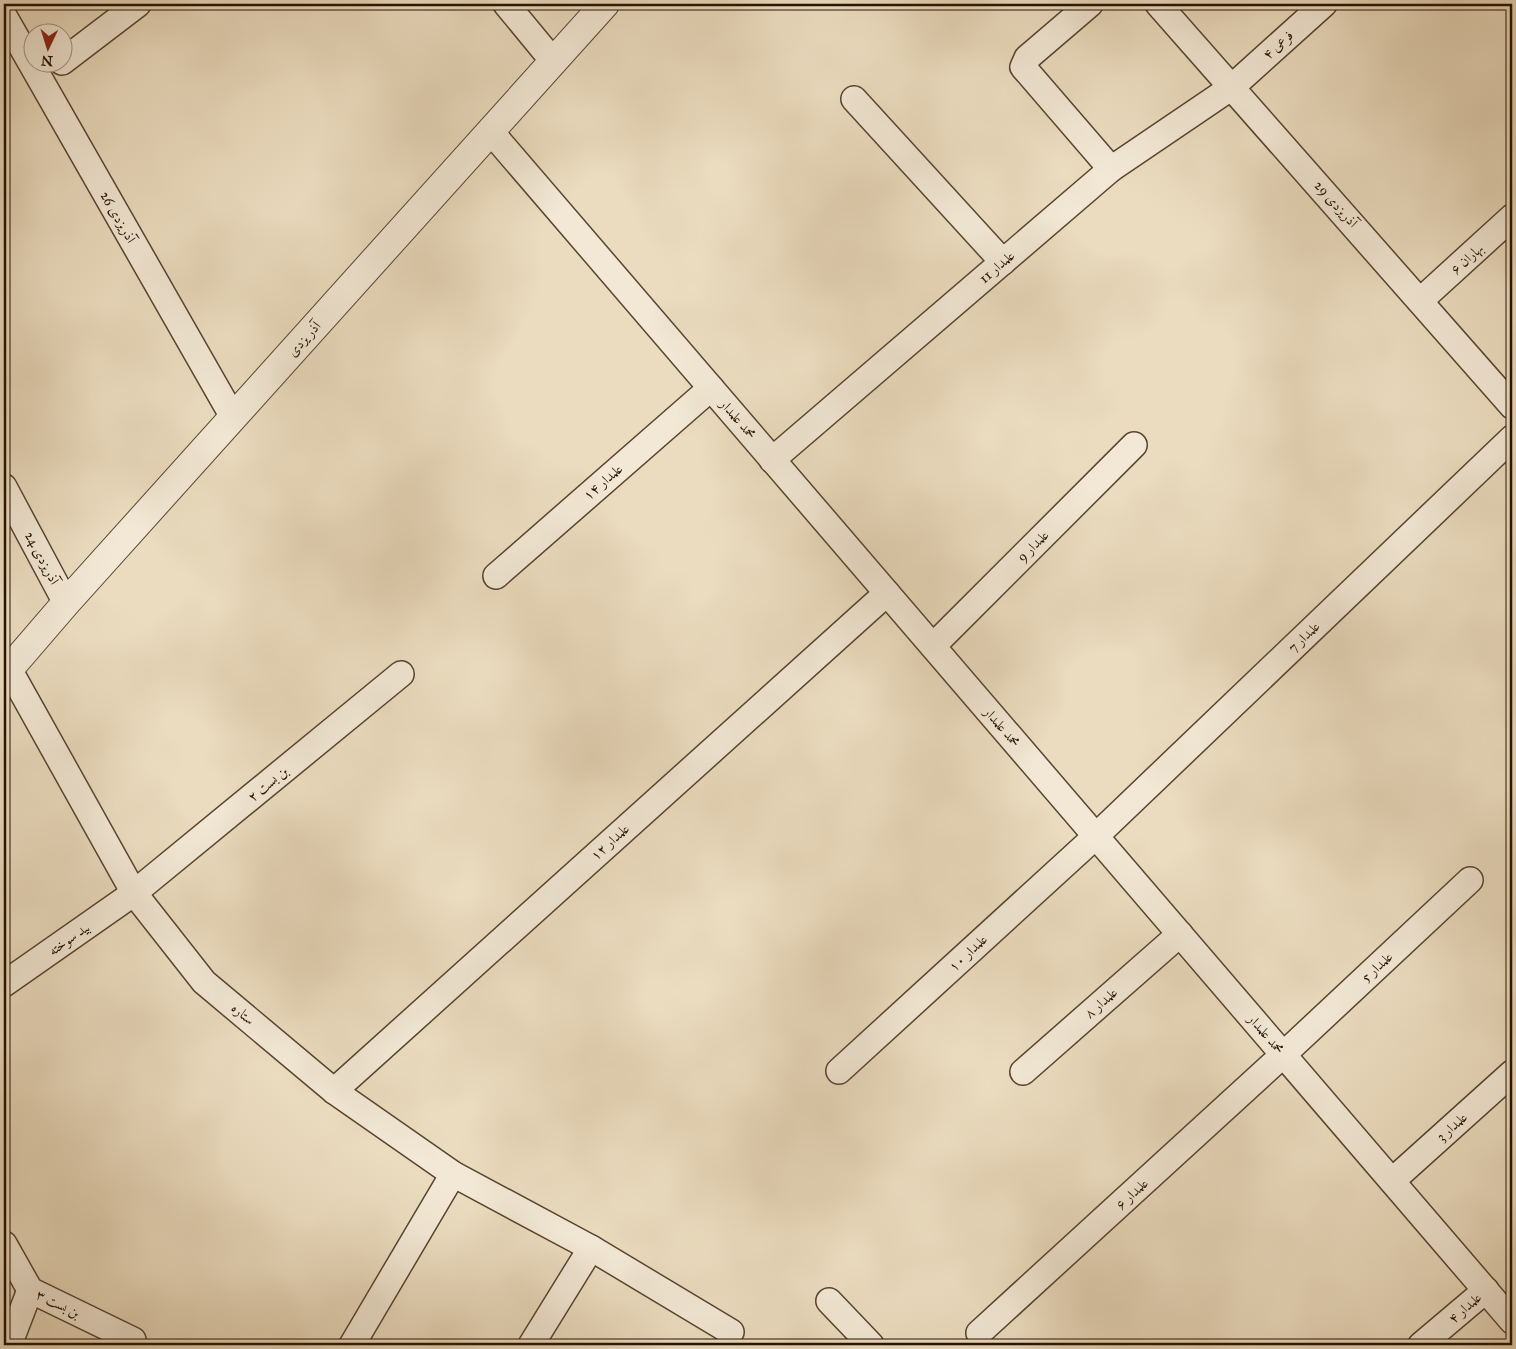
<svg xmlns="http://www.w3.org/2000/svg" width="1516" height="1349" font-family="'IM FELL Great Primer',Amiri,serif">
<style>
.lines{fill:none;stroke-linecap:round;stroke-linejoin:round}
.minor-casing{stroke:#584430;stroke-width:28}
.tertiary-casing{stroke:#584430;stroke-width:30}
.minor{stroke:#f2e8d5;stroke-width:25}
.tertiary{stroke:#f2e8d5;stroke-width:28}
.labels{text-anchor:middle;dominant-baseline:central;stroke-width:4.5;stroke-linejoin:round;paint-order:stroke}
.street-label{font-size:14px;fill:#271200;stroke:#f2e8d5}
</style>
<rect width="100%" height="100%" fill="#ebdcbf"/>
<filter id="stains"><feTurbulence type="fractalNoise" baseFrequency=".004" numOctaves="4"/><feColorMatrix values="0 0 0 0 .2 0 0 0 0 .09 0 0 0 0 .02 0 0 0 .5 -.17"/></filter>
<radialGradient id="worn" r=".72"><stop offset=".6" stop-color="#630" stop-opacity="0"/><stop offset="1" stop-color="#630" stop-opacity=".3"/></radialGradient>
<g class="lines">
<defs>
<g id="minor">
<polyline points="506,4 553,61"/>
<polyline points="1090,4 1027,58 1023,67 1111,169"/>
<polyline points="1158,4 1512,406"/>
<polyline points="4,16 233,417"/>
<polyline points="62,62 138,4"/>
<polyline points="854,99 1003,262"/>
<polyline points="492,133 1512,1321"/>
<polyline points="1421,300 1512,217"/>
<polyline points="772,460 1111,169 1232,87 1324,4"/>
<polyline points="4,487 66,603"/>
<polyline points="496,576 711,388"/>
<polyline points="933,646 1134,445"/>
<polyline points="4,667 9,669 134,893 204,982 334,1091 453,1174 591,1248 731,1332"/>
<polyline points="4,984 134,893 401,674"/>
<polyline points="839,1071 1096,836 1512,438"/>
<polyline points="1023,1072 1180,934"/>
<polyline points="334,1091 887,593"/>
<polyline points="1392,1181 1512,1073"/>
<polyline points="4,1244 30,1290 133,1340 131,1345"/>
<polyline points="829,1301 871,1345"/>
<polyline points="979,1333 1284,1054 1470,880"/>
<polyline points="9,1345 30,1290"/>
<polyline points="352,1345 453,1174"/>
<polyline points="531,1345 591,1248"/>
<polyline points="1421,1345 1486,1290"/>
</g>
<polyline id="tertiary" points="4,675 66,603 605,4"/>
</defs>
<!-- minor casing -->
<use href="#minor" class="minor-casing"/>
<!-- tertiary casing -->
<use href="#tertiary" class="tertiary-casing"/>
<!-- minor -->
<use href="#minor" class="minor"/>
<!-- tertiary -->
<use href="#tertiary" class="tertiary"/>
</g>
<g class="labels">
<!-- street labels -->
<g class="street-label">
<text transform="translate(1278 45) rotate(-42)">فرعی ۴</text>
<text transform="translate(1336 204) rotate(48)">آذریزدی 29</text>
<text transform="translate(118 217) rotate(60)">آذریزدی 26</text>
<text transform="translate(1467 259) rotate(-42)">بهاران ۶</text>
<text transform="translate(997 267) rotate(-41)">علمدار 11</text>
<text transform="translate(304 339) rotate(-48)">آذر یزدی</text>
<text transform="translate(738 419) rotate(49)">محمد علمدار</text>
<text transform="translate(603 482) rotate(-41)">علمدار ۱۴</text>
<text transform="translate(1033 546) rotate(-45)">علمدار 9</text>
<text transform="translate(42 558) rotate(62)">آذریزدی 24</text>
<text transform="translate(1304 637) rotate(-44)">علمدار 7</text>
<text transform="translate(1002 727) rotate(49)">محمد علمدار</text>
<text transform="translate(268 784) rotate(-39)">بن بست ۲</text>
<text transform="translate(610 842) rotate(-42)">علمدار ۱۲</text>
<text transform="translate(69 939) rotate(-35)">بید سوخته</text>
<text transform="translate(968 953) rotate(-43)">علمدار ۱۰</text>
<text transform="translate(1377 967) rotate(-43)">علمدار 5</text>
<text transform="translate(1101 1003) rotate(-41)">علمدار ۸</text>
<text transform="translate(243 1014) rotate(40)">ستاره</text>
<text transform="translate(1266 1034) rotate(49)">محمد علمدار</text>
<text transform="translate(1452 1127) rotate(-42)">علمدار 3</text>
<text transform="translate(1132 1194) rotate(-43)">علمدار ۶</text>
<text transform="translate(58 1304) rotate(26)">بن بست ۳</text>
<text transform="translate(1465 1308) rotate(-41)">علمدار ۴</text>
</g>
</g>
<!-- margin -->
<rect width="1516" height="1349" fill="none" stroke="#ebdcbf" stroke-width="20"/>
<rect x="5" y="5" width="1506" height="1339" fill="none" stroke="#271200" stroke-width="2.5"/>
<rect x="10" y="10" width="1496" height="1329" fill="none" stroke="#271200"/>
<!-- north arrow -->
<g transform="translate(48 48) rotate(184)"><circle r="24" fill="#f2e8d5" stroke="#a19280"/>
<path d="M0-4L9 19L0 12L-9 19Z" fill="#8f2418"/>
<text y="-8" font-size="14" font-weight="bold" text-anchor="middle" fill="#271200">N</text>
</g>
<rect width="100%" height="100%" filter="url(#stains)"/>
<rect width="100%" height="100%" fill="url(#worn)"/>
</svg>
